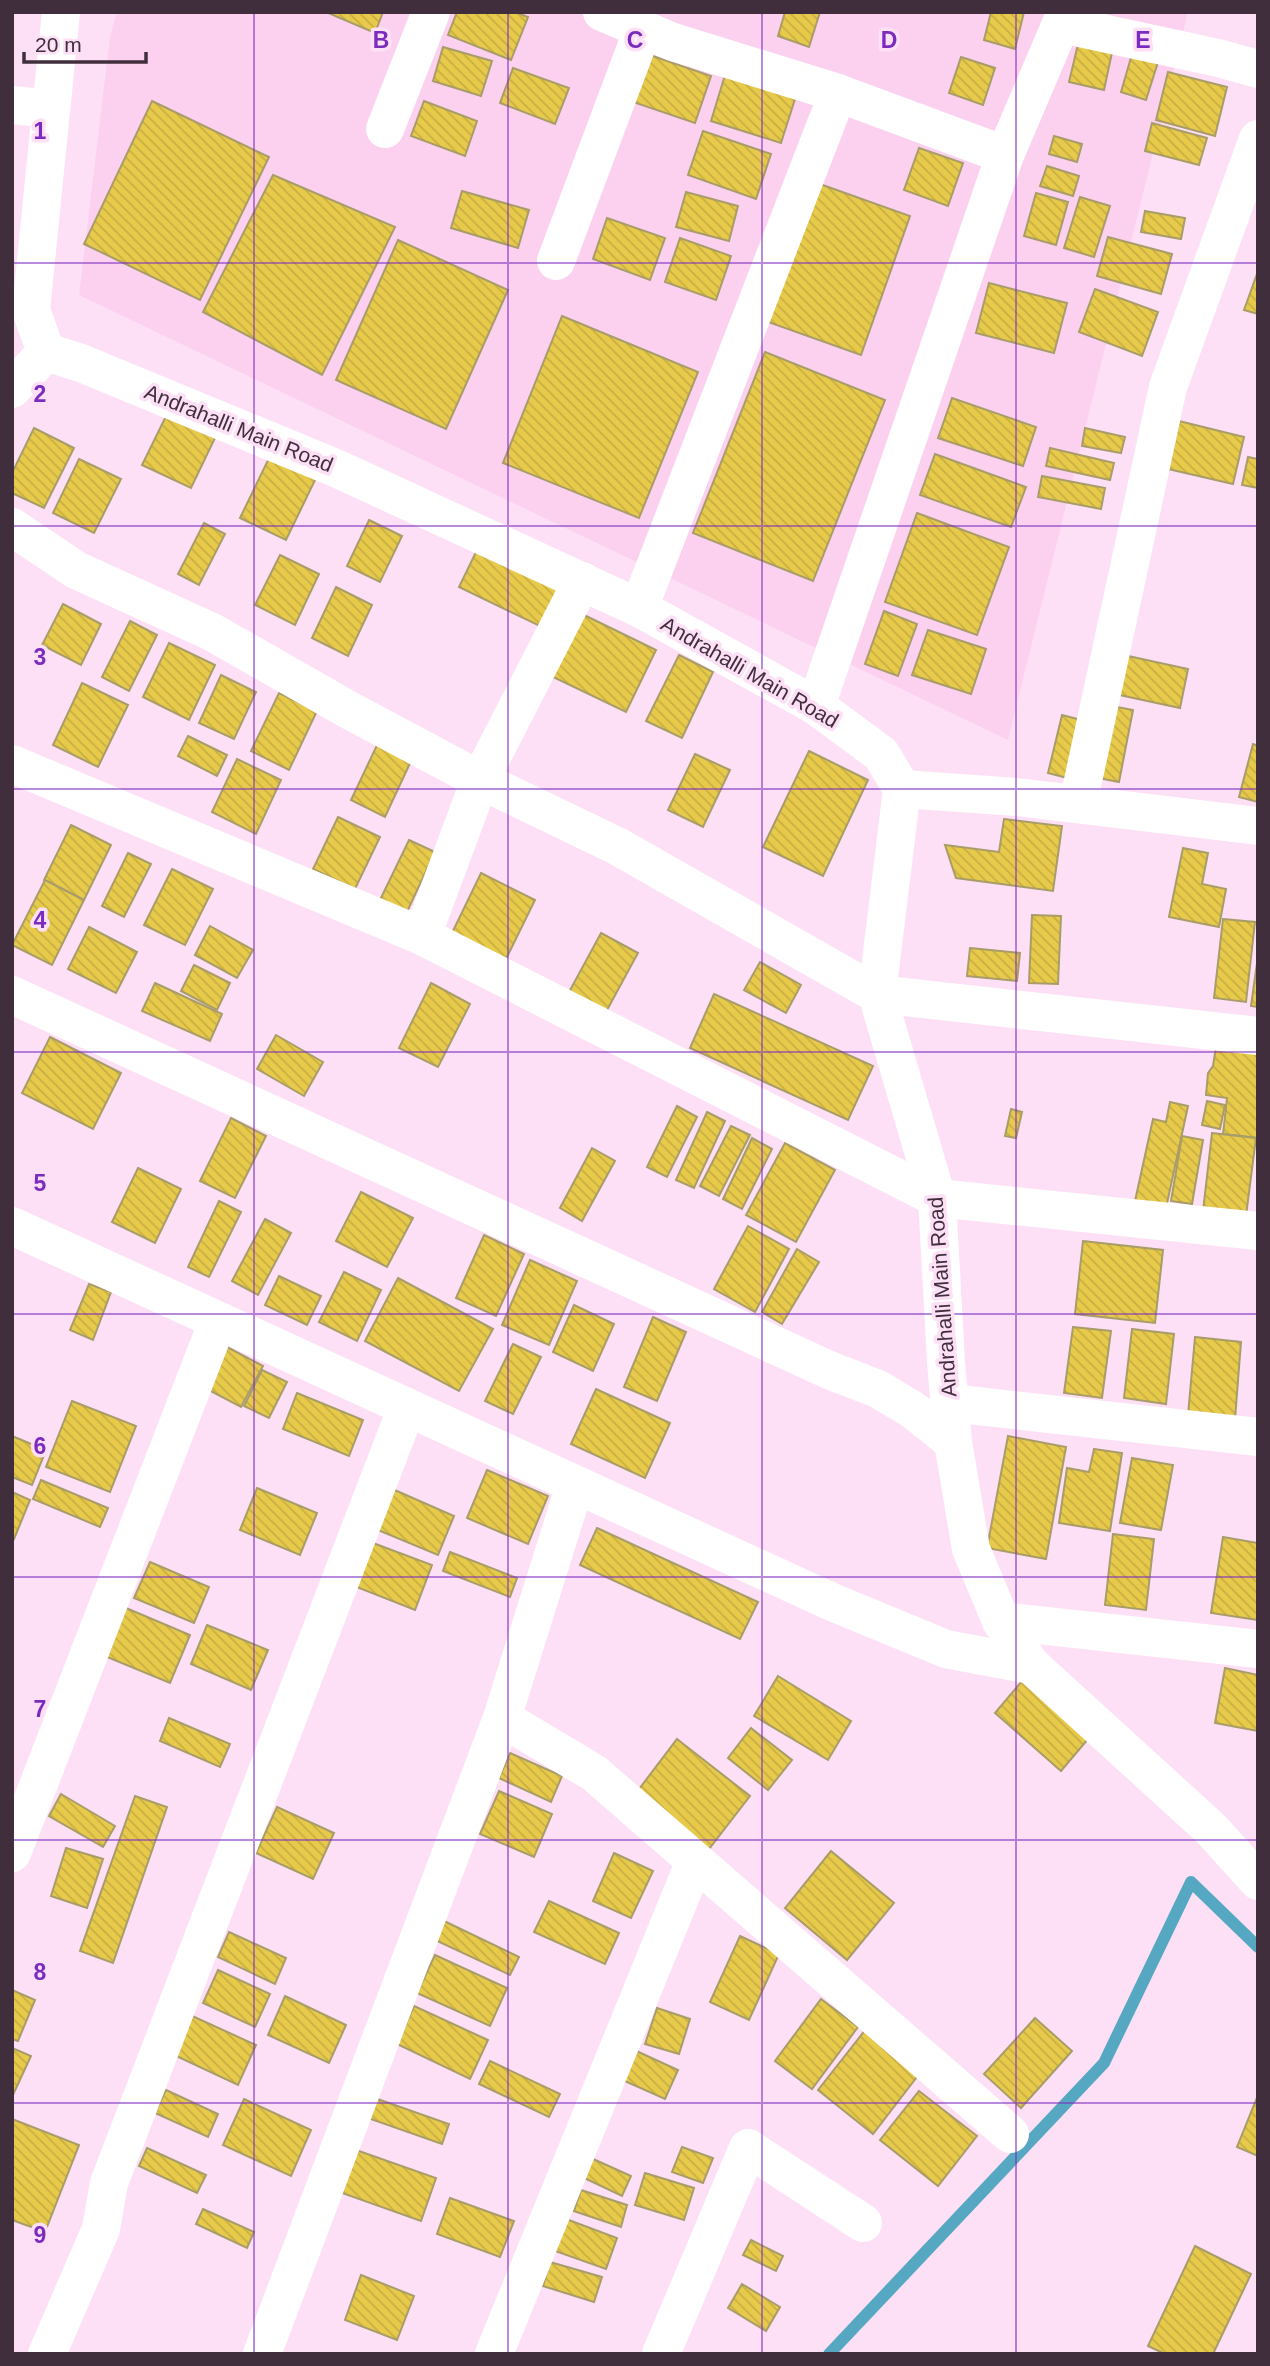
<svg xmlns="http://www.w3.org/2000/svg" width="1270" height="2366" font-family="Arial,sans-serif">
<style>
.built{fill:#fcd1f0}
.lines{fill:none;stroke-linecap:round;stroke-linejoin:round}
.stream{stroke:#56a8c2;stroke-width:12}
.building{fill:url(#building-back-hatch);stroke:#a89c69;stroke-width:2}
.minor{stroke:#fff;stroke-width:38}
.grid{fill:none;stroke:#7b2cbf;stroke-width:2;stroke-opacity:0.55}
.labels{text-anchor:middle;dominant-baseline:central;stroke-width:7;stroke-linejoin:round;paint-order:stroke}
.street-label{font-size:21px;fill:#402e3c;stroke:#fde0f5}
.grid-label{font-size:23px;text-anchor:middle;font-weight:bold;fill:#7b2cbf;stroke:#fde0f5;stroke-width:7;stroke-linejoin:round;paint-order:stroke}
</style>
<defs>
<pattern id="building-back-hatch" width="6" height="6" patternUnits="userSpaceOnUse" patternTransform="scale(1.75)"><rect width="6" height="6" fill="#e8ca4b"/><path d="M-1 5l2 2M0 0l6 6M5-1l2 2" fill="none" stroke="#c8ae42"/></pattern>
</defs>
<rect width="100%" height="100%" fill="#fde0f5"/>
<!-- built -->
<polygon class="built" points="117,12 1188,12 1008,740 79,295 110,37"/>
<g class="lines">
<!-- stream -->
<polyline class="stream" points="829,2354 1104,2063 1191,1882 1258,1947"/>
</g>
<!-- building -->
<g class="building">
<polygon points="326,12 383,12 375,33"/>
<polygon points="457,12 515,12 528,17 511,60 448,35"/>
<polygon points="785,12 820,12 809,47 778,36"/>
<polygon points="991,12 1024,12 1015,49 984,40"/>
<polygon points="1079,40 1113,48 1104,90 1069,82"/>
<polygon points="443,47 492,61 481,96 433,81"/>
<polygon points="1134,47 1160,56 1146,100 1121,92"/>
<polygon points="650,55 711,76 695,123 633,102"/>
<polygon points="961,57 995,68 983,105 949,93"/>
<polygon points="513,68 569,88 555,124 500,103"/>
<polygon points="1168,72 1227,87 1215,136 1156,120"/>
<polygon points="725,75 796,96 781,143 711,121"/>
<polygon points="152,101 269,157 200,300 84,244"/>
<polygon points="424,101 477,121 465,156 411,136"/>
<polygon points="1152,123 1207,138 1199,165 1145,151"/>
<polygon points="703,131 771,154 756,199 688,175"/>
<polygon points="1054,136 1082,144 1077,162 1049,154"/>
<polygon points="919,148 963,163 948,206 904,190"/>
<polygon points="1047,166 1079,176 1073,196 1040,186"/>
<polygon points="273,175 395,227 322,375 203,312"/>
<polygon points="817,183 910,216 861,355 768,322"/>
<polygon points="462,191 529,210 518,248 451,228"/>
<polygon points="686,192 738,206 729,241 676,227"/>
<polygon points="1036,193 1068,202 1056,245 1024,236"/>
<polygon points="1080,197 1110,206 1094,257 1064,248"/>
<polygon points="1145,211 1185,218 1181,239 1141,232"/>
<polygon points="607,218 665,238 650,280 593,259"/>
<polygon points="1108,237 1172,254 1161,294 1097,276"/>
<polygon points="680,238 731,256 716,300 665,282"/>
<polygon points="398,240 508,290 446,429 336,380"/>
<polygon points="1258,271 1258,314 1244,310"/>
<polygon points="989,283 1067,303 1054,353 976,333"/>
<polygon points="1095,289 1158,312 1142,356 1079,332"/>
<polygon points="562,316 698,372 639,518 503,463"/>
<polygon points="765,352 885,400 813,581 693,533"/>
<polygon points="952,398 1036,427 1023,466 938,438"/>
<polygon points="167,414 215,438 191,488 142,465"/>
<polygon points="1179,421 1244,437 1233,484 1168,469"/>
<polygon points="34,428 74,448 44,508 12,493 12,473"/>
<polygon points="1085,428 1125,437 1121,453 1082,446"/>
<polygon points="1050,448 1114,463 1110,480 1046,466"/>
<polygon points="935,454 1026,487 1011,527 920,495"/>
<polygon points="270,456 316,478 286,540 240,518"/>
<polygon points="1248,457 1258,459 1258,488 1242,485"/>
<polygon points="79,459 121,479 94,533 53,513"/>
<polygon points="1042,476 1105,488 1101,509 1038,497"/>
<polygon points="917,513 1009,547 977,635 885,602"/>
<polygon points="369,520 402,536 380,582 347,566"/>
<polygon points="204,523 225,534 199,585 178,574"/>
<polygon points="476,552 561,591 544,628 459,587"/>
<polygon points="280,555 319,574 295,625 255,605"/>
<polygon points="336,587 372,605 348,656 312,638"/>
<polygon points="63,604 101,624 81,665 42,645"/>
<polygon points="884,611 917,624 898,676 865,664"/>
<polygon points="580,613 656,650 626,712 549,675"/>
<polygon points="130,621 157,635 129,691 102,677"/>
<polygon points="928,630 986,649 971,694 912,675"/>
<polygon points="169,643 215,665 189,720 143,697"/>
<polygon points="1119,654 1188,669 1180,708 1110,693"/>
<polygon points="679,655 713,672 682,738 646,721"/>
<polygon points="221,675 256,692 234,739 199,723"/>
<polygon points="82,683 128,705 98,767 53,745"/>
<polygon points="279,693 317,711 289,770 251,751"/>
<polygon points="1107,705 1133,710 1119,782 1093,777"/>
<polygon points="1062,715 1089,722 1075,780 1048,773"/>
<polygon points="188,736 227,755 217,776 178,756"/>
<polygon points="378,743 412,759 385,817 351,800"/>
<polygon points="1253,744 1258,746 1258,802 1239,797"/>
<polygon points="809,751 868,780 823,876 763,847"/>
<polygon points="695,754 730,770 703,827 668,810"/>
<polygon points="237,759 281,780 256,834 212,812"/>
<polygon points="338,817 380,837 355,889 313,869"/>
<polygon points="1004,819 1062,826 1053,891 956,878 945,845 999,852"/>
<polygon points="71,825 111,845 84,900 44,880"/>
<polygon points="409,840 435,852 406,914 379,902"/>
<polygon points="1183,848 1208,853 1202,884 1226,889 1219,927 1169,917"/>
<polygon points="128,853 151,864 124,917 102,906"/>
<polygon points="172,869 213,889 185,945 144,925"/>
<polygon points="481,873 535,900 505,961 451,935"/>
<polygon points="45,880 84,900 52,965 12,945"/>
<polygon points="1032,915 1061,916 1058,984 1029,983"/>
<polygon points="1223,919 1255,922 1246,1002 1214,998"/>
<polygon points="210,926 253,950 237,978 195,955"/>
<polygon points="89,927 137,952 116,993 68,969"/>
<polygon points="601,933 638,953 606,1012 569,992"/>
<polygon points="970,948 1020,953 1017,981 967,976"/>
<polygon points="1258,956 1258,1007 1251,1006"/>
<polygon points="760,962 801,985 786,1013 744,990"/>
<polygon points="194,965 230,983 217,1010 181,991"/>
<polygon points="155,983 222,1014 210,1041 142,1011"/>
<polygon points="431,983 470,1004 438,1067 399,1048"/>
<polygon points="714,994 873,1066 848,1120 690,1048"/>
<polygon points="276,1035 323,1062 304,1096 257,1069"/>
<polygon points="50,1037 121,1073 93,1129 22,1093"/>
<polygon points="1216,1047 1258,1051 1258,1138 1223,1134 1227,1098 1206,1095 1208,1073 1213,1066"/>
<polygon points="1207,1101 1225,1105 1220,1129 1202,1125"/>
<polygon points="1170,1102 1188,1106 1166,1208 1135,1201 1153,1119 1166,1122"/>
<polygon points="677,1106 697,1117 667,1177 647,1167"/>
<polygon points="1011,1109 1022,1112 1016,1138 1005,1136"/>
<polygon points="707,1112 725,1121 694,1188 676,1180"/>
<polygon points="231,1118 266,1136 235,1198 200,1181"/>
<polygon points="731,1126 750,1135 719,1196 700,1186"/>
<polygon points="1212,1133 1256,1138 1246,1216 1203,1211"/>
<polygon points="1182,1136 1203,1140 1192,1204 1171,1201"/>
<polygon points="752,1138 772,1149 742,1209 723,1199"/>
<polygon points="785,1143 835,1170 796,1242 746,1215"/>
<polygon points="592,1148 615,1161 582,1221 560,1208"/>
<polygon points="138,1168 181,1189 155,1243 112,1222"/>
<polygon points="361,1192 413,1218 387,1267 336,1241"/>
<polygon points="219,1201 241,1212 209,1277 188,1267"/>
<polygon points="265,1219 291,1233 258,1295 232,1281"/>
<polygon points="748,1226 789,1249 755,1312 714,1289"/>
<polygon points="484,1235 524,1254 496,1316 456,1298"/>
<polygon points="1083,1241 1163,1250 1155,1323 1075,1314"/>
<polygon points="797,1249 819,1262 782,1324 762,1312"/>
<polygon points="530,1260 577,1281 549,1345 502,1325"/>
<polygon points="344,1272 381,1290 357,1341 319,1322"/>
<polygon points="279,1276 321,1296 307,1325 265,1305"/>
<polygon points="398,1278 493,1329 459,1391 365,1341"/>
<polygon points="89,1284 111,1292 93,1340 70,1330"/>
<polygon points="574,1305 614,1324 593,1371 553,1352"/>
<polygon points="653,1317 686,1332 657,1401 624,1387"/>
<polygon points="1073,1327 1111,1331 1102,1398 1064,1393"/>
<polygon points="1132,1329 1174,1334 1166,1404 1124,1398"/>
<polygon points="1195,1337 1241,1342 1235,1419 1188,1415"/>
<polygon points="513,1344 541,1357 513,1414 485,1401"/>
<polygon points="227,1347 263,1366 241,1407 205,1388"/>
<polygon points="262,1370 287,1382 269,1418 244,1406"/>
<polygon points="596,1389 670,1423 645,1478 571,1444"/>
<polygon points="297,1393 363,1420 349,1456 283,1429"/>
<polygon points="72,1401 136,1426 110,1492 46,1467"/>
<polygon points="12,1436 46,1450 32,1485 12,1477"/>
<polygon points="1008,1436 1066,1447 1046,1559 987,1548"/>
<polygon points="1094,1449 1122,1453 1110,1531 1059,1523 1067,1468 1089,1472"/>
<polygon points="1132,1458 1173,1465 1161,1530 1120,1523"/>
<polygon points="487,1470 548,1496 528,1544 467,1518"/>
<polygon points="41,1480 108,1508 100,1527 33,1499"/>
<polygon points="257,1488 317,1513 300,1555 240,1530"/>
<polygon points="390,1488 454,1516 438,1555 373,1528"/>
<polygon points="12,1492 30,1500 14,1539 12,1538"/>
<polygon points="597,1528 758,1602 740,1639 580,1565"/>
<polygon points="1113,1534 1154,1539 1146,1610 1105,1605"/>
<polygon points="1223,1537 1258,1543 1258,1620 1211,1613"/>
<polygon points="365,1540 432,1565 415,1610 349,1584"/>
<polygon points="450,1552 517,1578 510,1597 443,1571"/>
<polygon points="150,1562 209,1587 194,1623 134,1598"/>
<polygon points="126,1608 190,1635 170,1683 107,1657"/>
<polygon points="207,1625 268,1650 251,1690 191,1664"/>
<polygon points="1225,1668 1258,1675 1258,1731 1215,1723"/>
<polygon points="778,1676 851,1721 828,1760 754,1716"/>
<polygon points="1022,1681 1088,1739 1061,1771 995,1713"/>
<polygon points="169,1718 230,1744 220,1767 160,1741"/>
<polygon points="751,1728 792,1760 768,1790 728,1758"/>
<polygon points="677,1739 750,1796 709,1849 636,1793"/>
<polygon points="510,1753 562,1776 551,1802 499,1778"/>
<polygon points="499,1791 552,1814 534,1857 480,1834"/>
<polygon points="61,1794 115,1826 103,1847 49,1816"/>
<polygon points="135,1796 167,1807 113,1963 80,1951"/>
<polygon points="277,1807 334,1833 313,1879 256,1853"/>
<polygon points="66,1848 103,1859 87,1908 51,1896"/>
<polygon points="831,1851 894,1903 847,1960 785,1908"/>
<polygon points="614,1853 653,1871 631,1918 593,1901"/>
<polygon points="549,1901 619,1933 605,1964 534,1932"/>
<polygon points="442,1920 519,1957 510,1975 433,1939"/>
<polygon points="229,1932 286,1958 275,1984 218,1957"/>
<polygon points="740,1936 779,1954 749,2020 710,2002"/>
<polygon points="435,1955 507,1988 490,2026 417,1993"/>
<polygon points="218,1970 270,1994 255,2027 203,2003"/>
<polygon points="12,1990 35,2000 18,2041 12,2039"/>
<polygon points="285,1996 346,2025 329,2063 268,2035"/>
<polygon points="821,1999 858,2027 812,2089 775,2061"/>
<polygon points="414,2006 488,2040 470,2079 397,2044"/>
<polygon points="657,2008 690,2019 679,2054 645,2044"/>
<polygon points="190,2015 256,2045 238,2085 172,2054"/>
<polygon points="1035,2018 1072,2051 1021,2108 984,2074"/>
<polygon points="866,2029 920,2073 873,2134 818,2090"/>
<polygon points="12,2048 31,2056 12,2097"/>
<polygon points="632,2049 678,2070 665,2099 618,2078"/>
<polygon points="490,2061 560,2094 549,2117 479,2084"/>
<polygon points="166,2090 218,2114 208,2137 155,2113"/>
<polygon points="919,2091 977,2136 938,2186 880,2140"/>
<polygon points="1258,2095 1258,2156 1237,2147"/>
<polygon points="369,2096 449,2124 442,2144 362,2116"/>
<polygon points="244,2099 311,2130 291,2176 223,2145"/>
<polygon points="12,2119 79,2145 45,2232 12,2220"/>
<polygon points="682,2147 713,2158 703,2183 672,2172"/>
<polygon points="147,2148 206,2175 197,2193 139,2166"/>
<polygon points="356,2150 436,2178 421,2221 342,2193"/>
<polygon points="591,2158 631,2176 622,2196 582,2177"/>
<polygon points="645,2173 694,2188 684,2220 635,2205"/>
<polygon points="581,2190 627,2205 621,2227 574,2211"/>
<polygon points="450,2198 514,2221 500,2257 437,2234"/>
<polygon points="203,2209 254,2232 247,2248 196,2224"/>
<polygon points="566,2219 617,2238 606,2269 555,2251"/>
<polygon points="751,2240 783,2256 776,2271 743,2255"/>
<polygon points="1195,2246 1251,2274 1213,2354 1165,2354 1148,2346"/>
<polygon points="550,2262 602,2277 594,2302 543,2286"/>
<polygon points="361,2275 414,2296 397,2340 345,2320"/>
<polygon points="742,2284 780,2307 766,2331 728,2308"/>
</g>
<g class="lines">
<!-- minor -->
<g class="minor">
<polyline points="61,12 31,310 46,352 81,363 338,469 639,608 816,706 881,754 902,789 877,994 937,1198 946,1362 953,1442 971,1549 1001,1621 1031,1665 1211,1829 1258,1881"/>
<polyline points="602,12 673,42 838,93 1005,155"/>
<polyline points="1061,24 1218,58 1258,69"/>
<polyline points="12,105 51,109"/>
<polyline points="385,129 431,12"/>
<polyline points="556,261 643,29"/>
<polyline points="12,389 46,352"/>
<polyline points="12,527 76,570 212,632 347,709 480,780 617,846 877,994 1258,1036"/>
<polyline points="639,608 838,93"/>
<polyline points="816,706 1005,155 1066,12"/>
<polyline points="12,764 422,936 937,1198 1258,1231"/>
<polyline points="902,789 1017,797 1258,826"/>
<polyline points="1078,804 1168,387 1258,139"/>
<polyline points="422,936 480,780 582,581"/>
<polyline points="12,995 829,1370 878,1389 913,1410 953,1442"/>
<polyline points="12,1226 832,1602 946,1649 1031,1665"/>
<polyline points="950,1403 1258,1437"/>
<polyline points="1001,1621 1258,1649"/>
<polyline points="502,1718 594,1773 1010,2134"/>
<polyline points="12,1853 218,1321"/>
<polyline points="47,2354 101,2229 109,2183 407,1407"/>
<polyline points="262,2354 502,1718 575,1485"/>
<polyline points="494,2354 695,1861"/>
<polyline points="661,2354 748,2148 863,2223"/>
</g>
</g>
<!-- grid -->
<path class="grid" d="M254,12V2354M508,12V2354M762,12V2354M1016,12V2354M12,263H1258M12,526H1258M12,789H1258M12,1052H1258M12,1314H1258M12,1577H1258M12,1840H1258M12,2103H1258"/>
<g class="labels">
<!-- street labels -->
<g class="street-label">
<text transform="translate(239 428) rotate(22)">Andrahalli Main Road</text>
<text transform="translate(750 672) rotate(30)">Andrahalli Main Road</text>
<text transform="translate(942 1297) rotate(-94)">Andrahalli Main Road</text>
</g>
</g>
<g class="grid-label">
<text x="381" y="48">B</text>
<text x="635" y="48">C</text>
<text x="889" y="48">D</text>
<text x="1143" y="48">E</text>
<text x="40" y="139">1</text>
<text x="40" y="402">2</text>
<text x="40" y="665">3</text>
<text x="40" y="928">4</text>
<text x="40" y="1191">5</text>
<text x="40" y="1454">6</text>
<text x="40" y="1717">7</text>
<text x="40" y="1980">8</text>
<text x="40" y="2243">9</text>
</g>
<!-- border -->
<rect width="1270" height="2366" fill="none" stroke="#402e3c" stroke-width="28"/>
<!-- scale -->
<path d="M24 52v10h122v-10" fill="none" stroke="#402e3c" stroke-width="3.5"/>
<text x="35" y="52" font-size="21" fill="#402e3c" stroke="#fde0f5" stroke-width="5" paint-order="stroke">20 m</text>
</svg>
